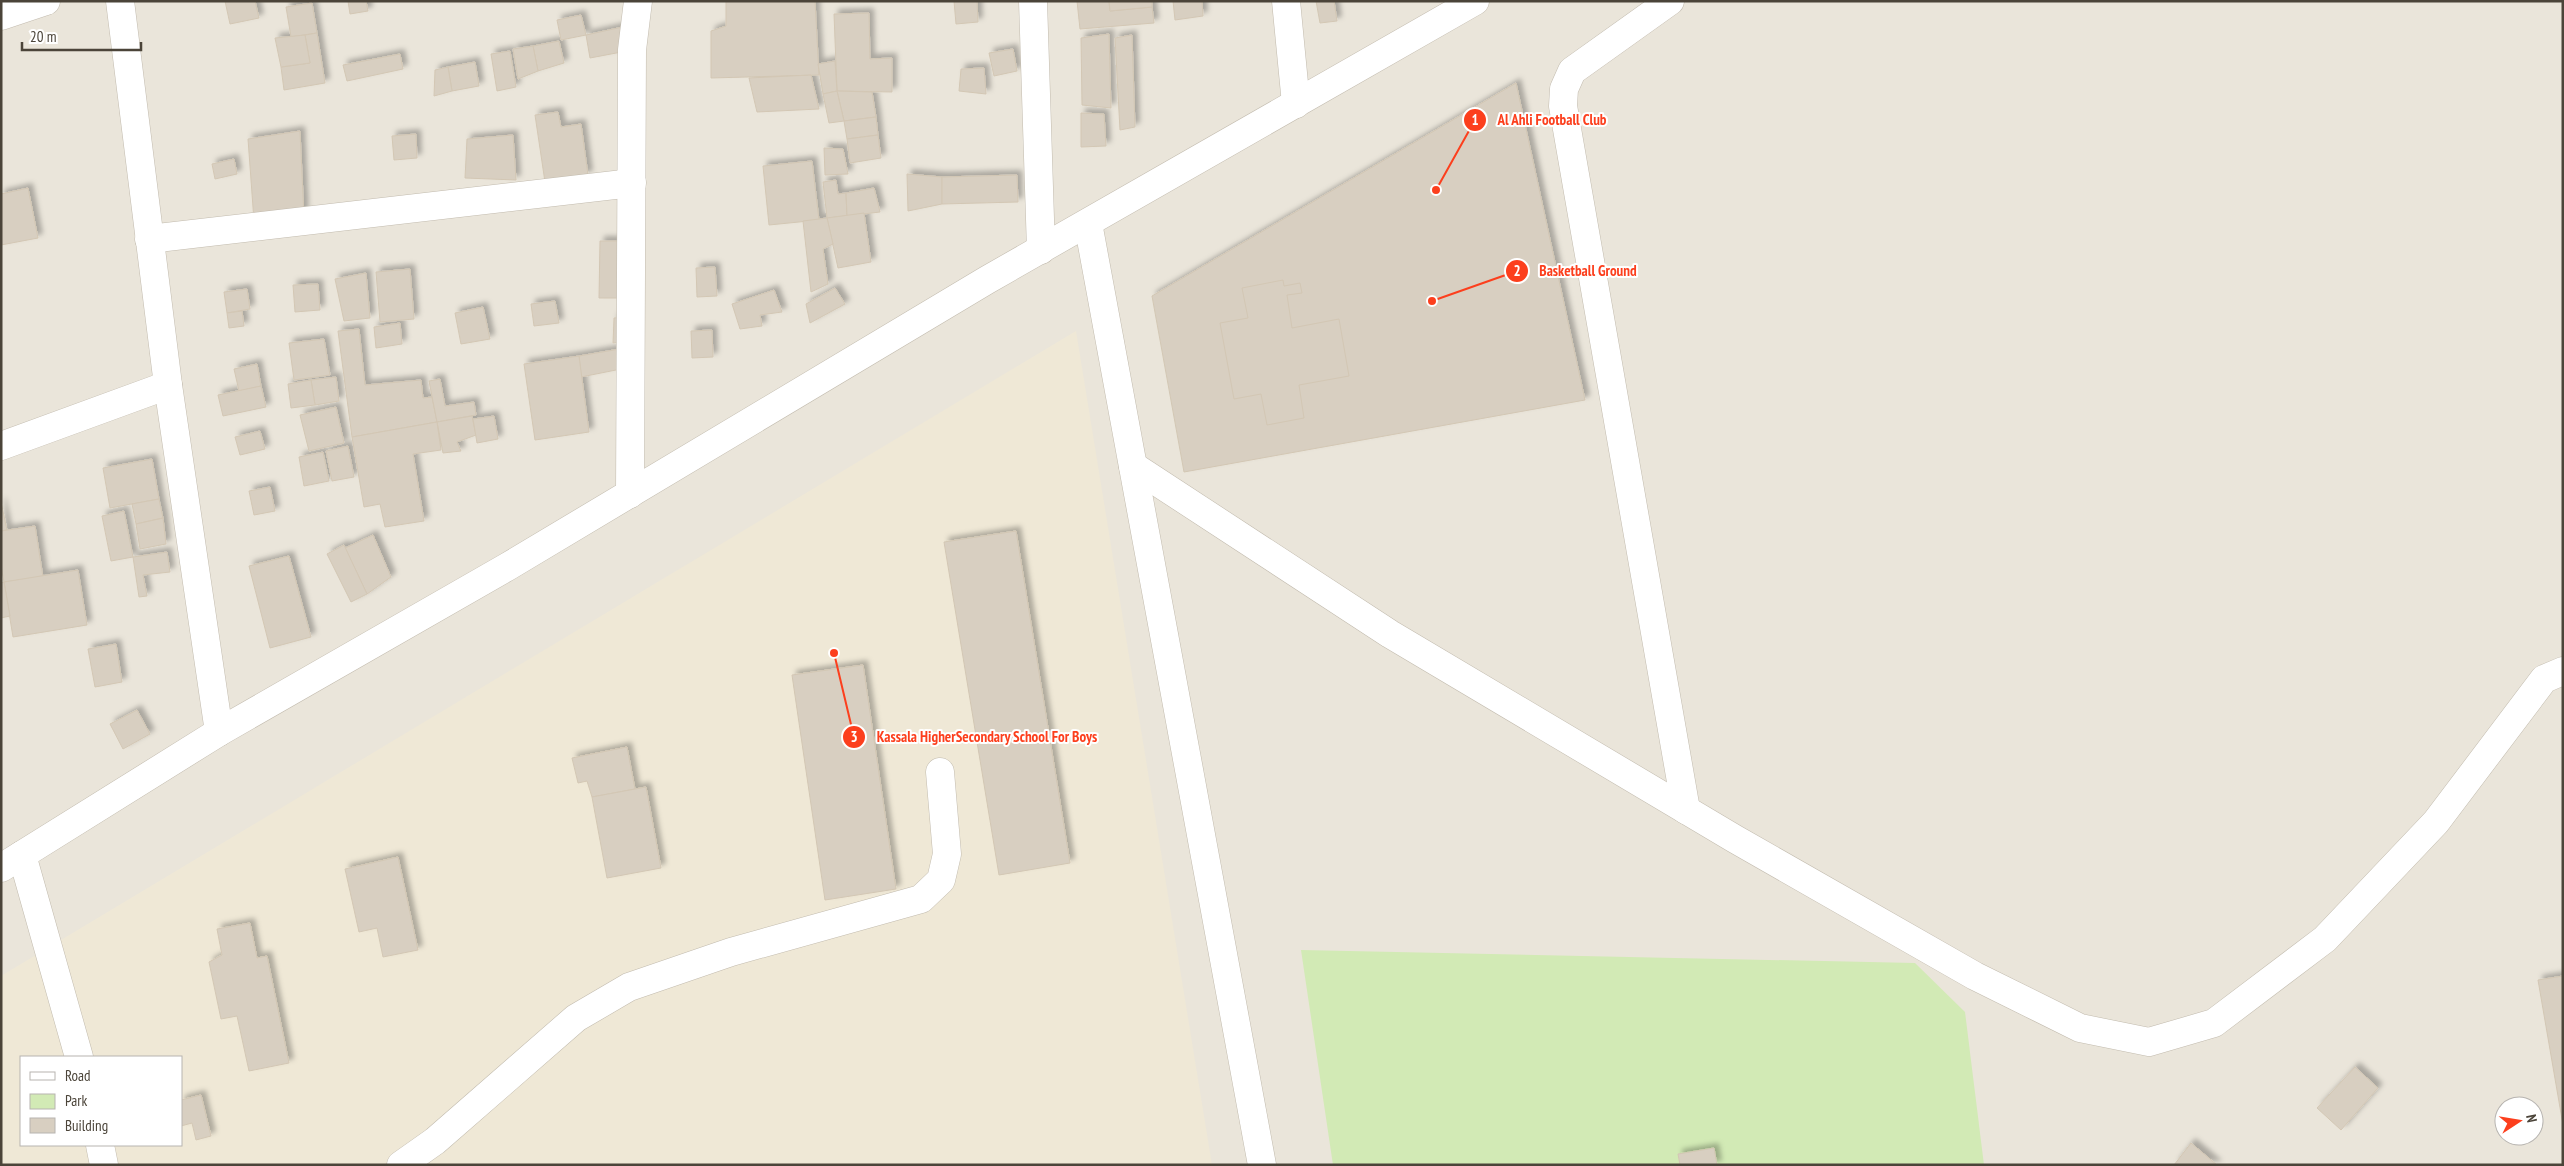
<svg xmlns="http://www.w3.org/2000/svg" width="2564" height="1166" font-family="'PT Sans Narrow',sans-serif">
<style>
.residential{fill:#eae5da;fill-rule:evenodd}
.education{fill:#efe8d6;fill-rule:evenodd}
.green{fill:#d2eab5}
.building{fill:#d8cfc1;stroke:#d3c7b4;filter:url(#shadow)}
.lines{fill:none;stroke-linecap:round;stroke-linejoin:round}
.minor-casing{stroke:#c2bbae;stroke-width:29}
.minor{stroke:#fff;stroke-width:28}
.leader{fill:none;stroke:#fc3f1d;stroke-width:2}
.callout-dot{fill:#fc3f1d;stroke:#fff;stroke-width:2}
.mark-label{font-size:15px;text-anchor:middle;font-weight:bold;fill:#fff}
.callout-label{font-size:15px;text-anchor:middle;font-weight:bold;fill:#fc3f1d;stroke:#fff;stroke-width:4;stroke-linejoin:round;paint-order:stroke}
</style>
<defs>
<filter id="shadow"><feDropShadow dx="4.5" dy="-4.5" stdDeviation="2.5" flood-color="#0004"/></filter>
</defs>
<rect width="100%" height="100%" fill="#f6f3ec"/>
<!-- residential -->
<path class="residential" d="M1,1H2563V1165H1ZM21,1057H181V1145H21ZM2504,1106H2534V1136H2504Z"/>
<!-- education -->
<path class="education" d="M1076,331L1212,1165H1V976ZM21,1057H181V1145H21Z"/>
<!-- green -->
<polygon class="green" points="1301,950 1915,963 1965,1012 1984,1165 1333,1165"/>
<!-- building -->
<g class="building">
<polygon points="225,1 255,1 259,18 230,24"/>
<polygon points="348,1 366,1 368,11 350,14"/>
<polygon points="726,1 815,1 819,75 711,78 711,31 726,26"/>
<polygon points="954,1 977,1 978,22 956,24"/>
<polygon points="1077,1 1109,1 1110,11 1152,7 1154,23 1080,29"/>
<polygon points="1109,1 1152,1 1152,7 1110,11"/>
<polygon points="1173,1 1202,1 1203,16 1175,20"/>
<polygon points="1316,1 1334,1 1337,21 1320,23"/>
<polygon points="312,3 317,33 291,37 286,7"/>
<polygon points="869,13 870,59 892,58 892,92 837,91 834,14"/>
<polygon points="581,15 586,35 561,40 557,20"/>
<polygon points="627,26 632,50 590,58 586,35"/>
<polygon points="317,33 325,83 284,90 281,67 310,63 305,35"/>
<polygon points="1109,34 1111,108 1082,105 1081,38"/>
<polygon points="305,35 310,63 281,67 275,38"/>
<polygon points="1132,35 1135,127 1120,130 1115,38"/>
<polygon points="559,41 564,63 538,71 533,46"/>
<polygon points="533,46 538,71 518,79 513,49"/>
<polygon points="1013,49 1017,71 994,76 989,53"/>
<polygon points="510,51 516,87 497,91 491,54"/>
<polygon points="400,54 403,69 347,81 343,65"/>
<polygon points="835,61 837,91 823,94 818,64"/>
<polygon points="475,62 479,86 452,91 448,67"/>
<polygon points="448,67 452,91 434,96 435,70"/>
<polygon points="984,68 986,94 959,91 961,69"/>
<polygon points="811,75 819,109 757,112 749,78"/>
<polygon points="1516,83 1585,400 1184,472 1152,296"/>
<polygon points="837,91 872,92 876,117 844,121"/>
<polygon points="837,91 844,121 829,123 823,94"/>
<polygon points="558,112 561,127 581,124 588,175 545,182 535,115"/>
<polygon points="1081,113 1104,114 1106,146 1081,147"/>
<polygon points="876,117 878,135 847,139 844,121"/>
<polygon points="300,131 304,217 254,221 248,139"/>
<polygon points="416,134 417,158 394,160 392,136"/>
<polygon points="513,135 516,180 465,178 467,139"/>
<polygon points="878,135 881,158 850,163 847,139"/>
<polygon points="824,148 843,149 848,174 825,175"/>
<polygon points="234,159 237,174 215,179 212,164"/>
<polygon points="812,161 819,220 769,225 763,166"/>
<polygon points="907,174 942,177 942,204 908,211"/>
<polygon points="1017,175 1018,202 942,204 942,177"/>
<polygon points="836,180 838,194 846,193 847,216 827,218 823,182"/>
<polygon points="28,188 38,238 1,245 1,194"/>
<polygon points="874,188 880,212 847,216 846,193"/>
<polygon points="864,213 871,262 838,268 827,218"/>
<polygon points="827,218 833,244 823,249 828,284 811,292 803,221"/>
<polygon points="600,241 631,241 630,298 599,298"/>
<polygon points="715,267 717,296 697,297 696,268"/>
<polygon points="410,269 414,319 380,322 376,272"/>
<polygon points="366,273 370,318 344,321 335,279"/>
<polygon points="1283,280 1284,286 1300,283 1302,293 1287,295 1292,328 1339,319 1349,376 1299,385 1304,418 1267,425 1261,394 1234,399 1220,323 1248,318 1242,288"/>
<polygon points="318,284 320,310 295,312 293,285"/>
<polygon points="835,288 845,304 810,323 806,304"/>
<polygon points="247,289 250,309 227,313 224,292"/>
<polygon points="774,290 782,312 760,315 762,326 740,329 732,304"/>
<polygon points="555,301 559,323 534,326 531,304"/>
<polygon points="483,307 490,339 461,344 455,313"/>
<polygon points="242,311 244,326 229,328 227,313"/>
<polygon points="631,316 631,341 613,343 614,318"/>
<polygon points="400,323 402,344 376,348 374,327"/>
<polygon points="359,329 365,385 421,380 423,398 432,397 437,422 352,437 338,331"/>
<polygon points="712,330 713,357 692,358 691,331"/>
<polygon points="324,339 330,375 294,380 289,343"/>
<polygon points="631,347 631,367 581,377 579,356"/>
<polygon points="579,356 589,432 535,440 524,364"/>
<polygon points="257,364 261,386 239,391 234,369"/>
<polygon points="336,377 339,401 315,405 311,380"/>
<polygon points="440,379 445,406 474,402 476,415 437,422 429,381"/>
<polygon points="311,380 315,405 291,408 288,384"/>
<polygon points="261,386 266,407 223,416 218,395"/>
<polygon points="336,407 344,443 309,451 300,415"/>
<polygon points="472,416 476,435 457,442 461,451 443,453 437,422"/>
<polygon points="494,416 498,439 477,443 473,419"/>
<polygon points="437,422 441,450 413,454 424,521 385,527 380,504 364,507 352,437"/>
<polygon points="260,431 265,449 240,455 235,437"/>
<polygon points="348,446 354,477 332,481 326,451"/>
<polygon points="323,452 329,481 304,486 299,457"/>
<polygon points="152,459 159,499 110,508 103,468"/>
<polygon points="270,487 275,511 254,515 249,491"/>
<polygon points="159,499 163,518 136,524 132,504"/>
<polygon points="1,502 7,530 1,531"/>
<polygon points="124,511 133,557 111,561 102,516"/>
<polygon points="163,518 166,544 140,549 136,524"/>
<polygon points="35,526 43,577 4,582 1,566 1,531"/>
<polygon points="1016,531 1070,863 999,875 944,542"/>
<polygon points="373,535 391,577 367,594 345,548"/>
<polygon points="344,545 367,594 351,602 327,554"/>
<polygon points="167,552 170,572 143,575 147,596 139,597 133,557"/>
<polygon points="289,556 311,637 270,648 249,566"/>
<polygon points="78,570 87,625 13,637 4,582"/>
<polygon points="4,582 10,616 1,618 1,583"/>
<polygon points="116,644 122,682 95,687 88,649"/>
<polygon points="863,665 896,889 825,900 792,675"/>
<polygon points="137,710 150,734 123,749 110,724"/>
<polygon points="627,747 635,789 592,797 587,781 578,783 572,758"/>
<polygon points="646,787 661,868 607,878 592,797"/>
<polygon points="398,857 418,950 383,957 377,928 359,932 345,869"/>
<polygon points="250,923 257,958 267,956 289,1063 249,1071 237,1016 221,1019 209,962 222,955 217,929"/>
<polygon points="2563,976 2563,1125 2538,980"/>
<polygon points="2355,1067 2378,1088 2341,1130 2317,1108"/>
<polygon points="201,1095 211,1136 196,1140 192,1123 181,1126 181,1100"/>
<polygon points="2191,1143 2217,1165 2174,1165"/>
<polygon points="1714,1148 1717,1165 1680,1165 1678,1154"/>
</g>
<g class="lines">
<defs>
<g id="minor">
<polyline points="120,1 168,385 219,732"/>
<polyline points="1033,1 1041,250"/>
<polyline points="1286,1 1296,104"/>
<polyline points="1670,1 1572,71 1564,89 1563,106 1686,810"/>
<polyline points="1,16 46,1"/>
<polyline points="1088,223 1262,1165"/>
<polyline points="149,239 632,183"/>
<polyline points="1,446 168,385"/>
<polyline points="1133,466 1390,634 1735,839 1975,976 2080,1028 2149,1042 2214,1023 2325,939 2436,822 2544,679 2563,671"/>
<polyline points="630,494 632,50 638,1"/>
<polyline points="22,855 79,1057"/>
<polyline points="1,868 219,732 507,567 987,280 1475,1"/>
<polyline points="100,1145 104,1165"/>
<polyline points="401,1165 435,1141 576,1018 629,987 731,952 921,899 941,880 947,854 940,772"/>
</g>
</defs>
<!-- minor casing -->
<use href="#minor" class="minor-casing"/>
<!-- minor -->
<use href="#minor" class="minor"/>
</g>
<!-- callouts -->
<path class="leader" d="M1436 190L1475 120M1432 301L1517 271M834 653L854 737"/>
<g class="callout-dot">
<circle cx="1436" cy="190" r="5"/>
<circle cx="1432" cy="301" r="5"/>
<circle cx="834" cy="653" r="5"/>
<circle cx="1475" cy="120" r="12"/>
<circle cx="1517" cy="271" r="12"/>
<circle cx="854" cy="737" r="12"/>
</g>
<g class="mark-label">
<text x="1475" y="125">1</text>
<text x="1517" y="276">2</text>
<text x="854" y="742">3</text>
</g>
<g class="callout-label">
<text x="1552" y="125">Al Ahli Football Club</text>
<text x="1588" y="276">Basketball Ground</text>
<text x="987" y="742">Kassala HigherSecondary School For Boys</text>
</g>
<!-- border -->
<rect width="2564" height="1166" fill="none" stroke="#4b4439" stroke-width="5"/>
<!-- legend -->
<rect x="20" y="1056" width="162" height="90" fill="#ffffff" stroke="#b7b4b0"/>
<rect x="30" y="1072" width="25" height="8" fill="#ffffff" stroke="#b7b4b0"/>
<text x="65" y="1081" font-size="15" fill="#4b4439">Road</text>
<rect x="30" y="1094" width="25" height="15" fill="#d2eab5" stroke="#b7b4b0"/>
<text x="65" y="1106" font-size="15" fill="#4b4439">Park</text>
<rect x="30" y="1118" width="25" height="15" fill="#d8cfc1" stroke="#b7b4b0"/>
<text x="65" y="1131" font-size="15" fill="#4b4439">Building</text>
<!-- north arrow -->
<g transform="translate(2519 1121) rotate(78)"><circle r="24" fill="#ffffff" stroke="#b7b4b0"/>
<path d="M0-4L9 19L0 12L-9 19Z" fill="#fc3f1d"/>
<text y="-8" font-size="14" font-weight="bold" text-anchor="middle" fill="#4b4439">N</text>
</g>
<!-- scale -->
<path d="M22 42v8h119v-8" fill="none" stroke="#4b4439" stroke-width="2.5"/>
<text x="30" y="42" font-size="15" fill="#4b4439" stroke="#ffffff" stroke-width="4" paint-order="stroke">20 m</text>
</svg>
